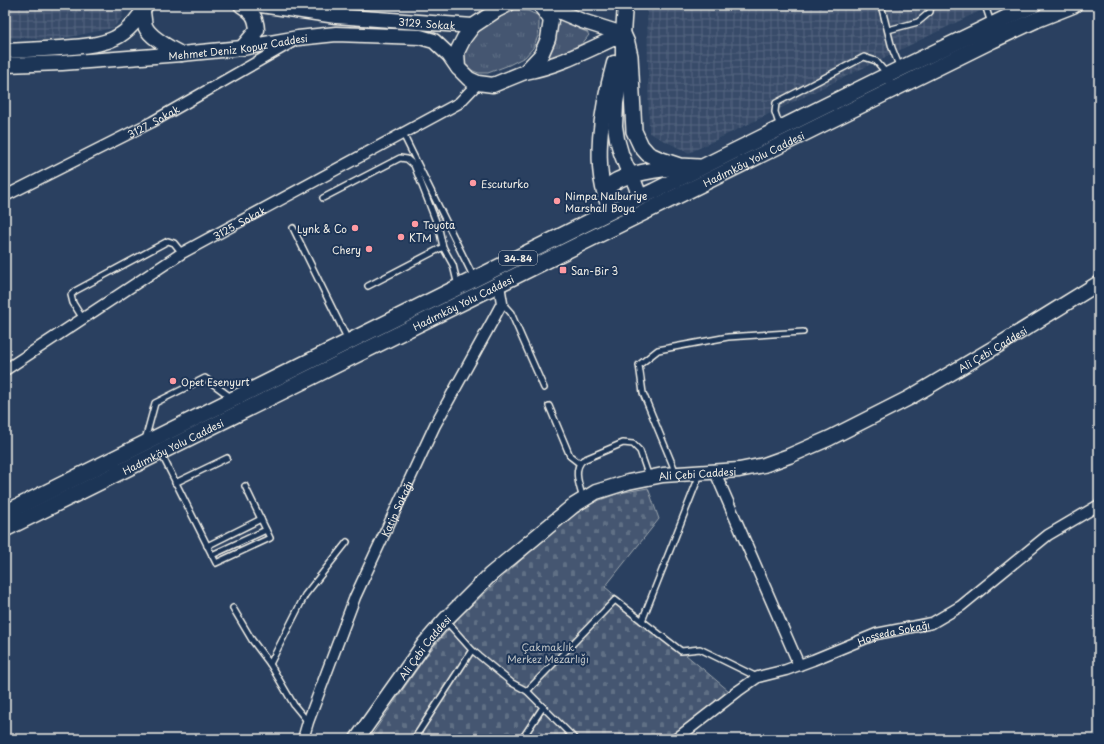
<svg xmlns="http://www.w3.org/2000/svg" width="1104" height="744" font-family="'Playpen Sans',sans-serif">
<style>
.industrial{fill:url(#industrial-grid)}
.grass{fill:url(#grass-tufts);stroke:#9ca4ac}
.cemetery{fill:url(#cemetery-stones);stroke:#9ca4ac}
.lines{fill:none;stroke-linecap:round;stroke-linejoin:round}
.lane-casing{stroke:#f4f1e8;stroke-width:8}
.street-casing{stroke:#f4f1e8;stroke-width:13}
.secondary-casing{stroke:#f4f1e8;stroke-width:17}
.primary-casing{stroke:#f4f1e8;stroke-width:18}
.lane{stroke:#1d3557;stroke-width:5}
.street{stroke:#1d3557;stroke-width:10}
.secondary{stroke:#1d3557;stroke-width:14}
.primary{stroke:#1d3557;stroke-width:15}
.poi-dot{fill:#ff9aa2;stroke:#1d3557;stroke-width:1.5}
.labels{text-anchor:middle;dominant-baseline:central;stroke-width:4;stroke-linejoin:round;paint-order:stroke}
.shield{fill:#1d3557;stroke:#b4b9bc;stroke-width:1}
.shield-label{font-size:9px;font-weight:bold;fill:#f4f1e8}
.street-label{font-size:10px;fill:#f4f1e8;stroke:#1d3557}
.poi-label{font-size:10px;fill:#f4f1e8;stroke:#1d3557;text-anchor:start}
.park-label{font-size:10px;fill:#bfc3c4;stroke:#1d3557}
</style>
<defs>
<pattern id="industrial-grid" width="8" height="8" patternUnits="userSpaceOnUse"><rect width="8" height="8" fill="#374c69"/><path d="M0 4h8M4 0v8" fill="none" stroke="#55667e"/></pattern>
<pattern id="grass-tufts" width="24" height="20" patternUnits="userSpaceOnUse"><rect width="24" height="20" fill="#445771"/><path d="M3 7l-1-3M5 7V3M7 7l1-3M15 17l-1-3M17 17v-4M19 17l1-3" fill="none" stroke="#607085"/></pattern>
<pattern id="cemetery-stones" width="16" height="16" patternUnits="userSpaceOnUse"><rect width="16" height="16" fill="#445771"/><path d="M2 7V4a2 2 0 0 1 4 0v3zM10 15v-3a2 2 0 0 1 4 0v3z" fill="#607085"/></pattern>
</defs>
<rect width="100%" height="100%" fill="#2a4060"/>
<filter id="ink" filterUnits="userSpaceOnUse"><feTurbulence type="fractalNoise" baseFrequency=".025" numOctaves="2"/><feDisplacementMap in="SourceGraphic" scale="8" xChannelSelector="R" yChannelSelector="G"/><feConvolveMatrix kernelMatrix="1 2 1 2 8 2 1 2 1" color-interpolation-filters="sRGB"/></filter>
<g filter="url(#ink)">
<!-- industrial -->
<g class="industrial">
<polygon points="5,5 124,5 124,6 122,18 113,28 55,40 5,37"/>
<polygon points="647,5 992,5 689,153 649,133"/>
</g>
<!-- grass -->
<g class="grass">
<polygon points="516,10 528,11 537,15 539,17 539,26 538,36 533,48 525,57 509,65 488,73 479,73 468,69 463,60 463,54 475,30 507,12"/>
<polygon points="555,13 579,29 587,32 589,35 582,44 541,62"/>
</g>
<!-- cemetery -->
<polygon class="cemetery" points="648,488 659,519 605,587 729,691 723,698 669,739 369,739 426,656 460,616 557,527 592,503 619,493"/>
<g class="lines">
<defs>
<g id="lane">
<polyline points="881,5 892,48 900,68"/>
<polyline points="985,5 991,23"/>
<polyline points="888,30 918,22 930,12 931,5"/>
<polyline points="780,127 775,112 776,103 864,57 876,61 887,74"/>
<polyline points="403,134 474,278"/>
<polyline points="323,198 400,158 407,159 414,165 439,229 443,247 453,265 458,286"/>
<polyline points="293,228 348,340"/>
<polyline points="368,286 443,247"/>
<polyline points="502,303 511,313 544,388"/>
<polyline points="83,319 73,303 71,295 75,291 168,241 174,243 182,253"/>
<polyline points="549,406 570,456 579,463"/>
<polyline points="145,440 155,403 205,378 232,398"/>
<polyline points="161,453 216,563 270,538 245,486"/>
<polyline points="676,473 643,393 639,365 658,350 728,337 803,332"/>
<polyline points="175,483 227,458"/>
<path d="M583,499C580,487 572,469 583,460L623,443L633,444L640,451L649,477"/>
<polyline points="207,546 261,519"/>
<polyline points="212,555 266,530"/>
<polyline points="233,608 252,640 270,664 294,705 308,722"/>
<polyline points="446,621 472,650 512,683 527,691 575,739"/>
<polyline points="642,621 700,474"/>
<polyline points="270,664 305,595 347,542"/>
<polyline points="527,691 615,600 681,651 700,649 757,677"/>
<polyline points="414,739 472,650"/>
<polyline points="522,739 543,707"/>
</g>
<g id="street">
<path id="s1" d="M5,196L152,122L292,42"/>
<path id="s2" d="M5,370L182,253L459,103L478,83"/>
<polyline points="715,472 799,665"/>
<path id="s3" d="M303,739L308,722L355,597L435,425L493,320L502,303L499,285"/>
<path id="s4" d="M676,739L738,691L758,677L786,670L813,660L876,634L932,623L961,606L1048,535L1099,505"/>
</g>
<g id="secondary">
<path d="M241,5C252,12 256,16 257,30L242,48"/>
<path id="s5" d="M261,5L336,16L473,26"/>
<polyline points="507,5 497,10 473,26 464,38 457,52 458,68 469,79 478,83 493,85 525,72 541,55 548,39 551,20 540,5"/>
<polyline points="625,5 623,34 623,62 616,103 615,126 617,139 621,153 626,166 634,181 640,197"/>
<polyline points="542,8 556,10 582,21 623,34"/>
<path d="M143,13C144,17 144,22 145,26C150,38 170,48 181,54"/>
<path d="M5,51C28,50 50,49 73,47C86,46 103,44 115,38C128,32 140,17 146,5"/>
<path id="s6" d="M5,65L62,63L181,54L242,48L298,38L336,34L420,37L434,41L449,55L458,68"/>
<path d="M525,72C559,66 592,48 623,34"/>
<path d="M611,211C590,168 602,107 614,63"/>
<path id="s7" d="M357,739L425,643L445,620L490,575L573,506L596,492L628,482L663,475L739,470L764,465L789,456L830,438L909,398L997,346L1099,283"/>
</g>
<g id="primary">
<polyline points="623,34 627,43 630,56 634,131 641,146 648,154 659,159 680,166 699,167"/>
<path d="M605,196C606,190 608,186 613,183C626,173 661,169 677,167"/>
<polyline points="5,513 611,211 654,191 900,69 1033,5"/>
<path id="s8" d="M5,529L586,241L993,40L1036,20L1074,5"/>
</g>
</defs>
<!-- lane casing -->
<use href="#lane" class="lane-casing"/>
<!-- street casing -->
<use href="#street" class="street-casing"/>
<!-- secondary casing -->
<use href="#secondary" class="secondary-casing"/>
<!-- primary casing -->
<use href="#primary" class="primary-casing"/>
<!-- lane -->
<use href="#lane" class="lane"/>
<!-- street -->
<use href="#street" class="street"/>
<!-- secondary -->
<use href="#secondary" class="secondary"/>
<!-- primary -->
<use href="#primary" class="primary"/>
</g>
</g>
<!-- markers -->
<g class="poi-dot">
<circle cx="473" cy="183" r="4"/>
<circle cx="557" cy="201" r="4"/>
<circle cx="415" cy="224" r="4"/>
<circle cx="355" cy="228" r="4"/>
<circle cx="401" cy="237" r="4"/>
<circle cx="369" cy="249" r="4"/>
<rect x="559" y="266" width="8" height="8" rx="2"/>
<circle cx="173" cy="381" r="4"/>
</g>
<g class="labels">
<!-- shield labels -->
<rect class="shield" x="499" y="251" width="38" height="14" rx="3"/>
<g class="shield-label">
<text x="518" y="258">34-84</text>
</g>
<!-- street labels -->
<g class="street-label">
<text stroke="none"><textPath href="#s5" startOffset="167">3129. Sokak</textPath></text>
<text stroke="none"><textPath href="#s6" startOffset="234">Mehmet Deniz Kopuz Caddesi</textPath></text>
<text stroke="none"><textPath href="#s1" startOffset="166">3127. Sokak</textPath></text>
<text stroke="none"><textPath href="#s8" startOffset="835">Hadımköy Yolu Caddesi</textPath></text>
<text stroke="none"><textPath href="#s2" startOffset="277">3125. Sokak</textPath></text>
<text stroke="none"><textPath href="#s8" startOffset="511">Hadımköy Yolu Caddesi</textPath></text>
<text stroke="none"><textPath href="#s7" startOffset="774">Ali Çebi Caddesi</textPath></text>
<text stroke="none"><textPath href="#s8" startOffset="187">Hadımköy Yolu Caddesi</textPath></text>
<text stroke="none"><textPath href="#s7" startOffset="450">Ali Çebi Caddesi</textPath></text>
<text stroke="none"><textPath href="#s3" startOffset="249">Katip Sokağı</textPath></text>
<text stroke="none"><textPath href="#s4" startOffset="246">Hoşseda Sokağı</textPath></text>
<text stroke="none"><textPath href="#s7" startOffset="114">Ali Çebi Caddesi</textPath></text>
</g>
<!-- poi labels -->
<g class="poi-label">
<text x="481" y="183">Escuturko</text>
<text x="565" y="195">Nimpa Nalburiye<tspan x="565" dy="12">Marshall Boya</tspan></text>
<text x="423" y="224">Toyota</text>
<text x="347" y="228" text-anchor="end">Lynk &amp; Co</text>
<text x="409" y="237">KTM</text>
<text x="361" y="249" text-anchor="end">Chery</text>
<text x="571" y="270">San-Bir 3</text>
<text x="181" y="381">Opet Esenyurt</text>
</g>
<!-- park labels -->
<g class="park-label">
<text x="548" y="646">Çakmaklık<tspan x="548" dy="12">Merkez Mezarlığı</tspan></text>
</g>
</g>
<!-- margin -->
<rect width="1104" height="744" fill="none" stroke="#1d3557" stroke-width="20"/>
<rect x="10" y="10" width="1084" height="724" fill="none" stroke="#f4f1e8" stroke-width="1.5" filter="url(#ink)"/>
</svg>
